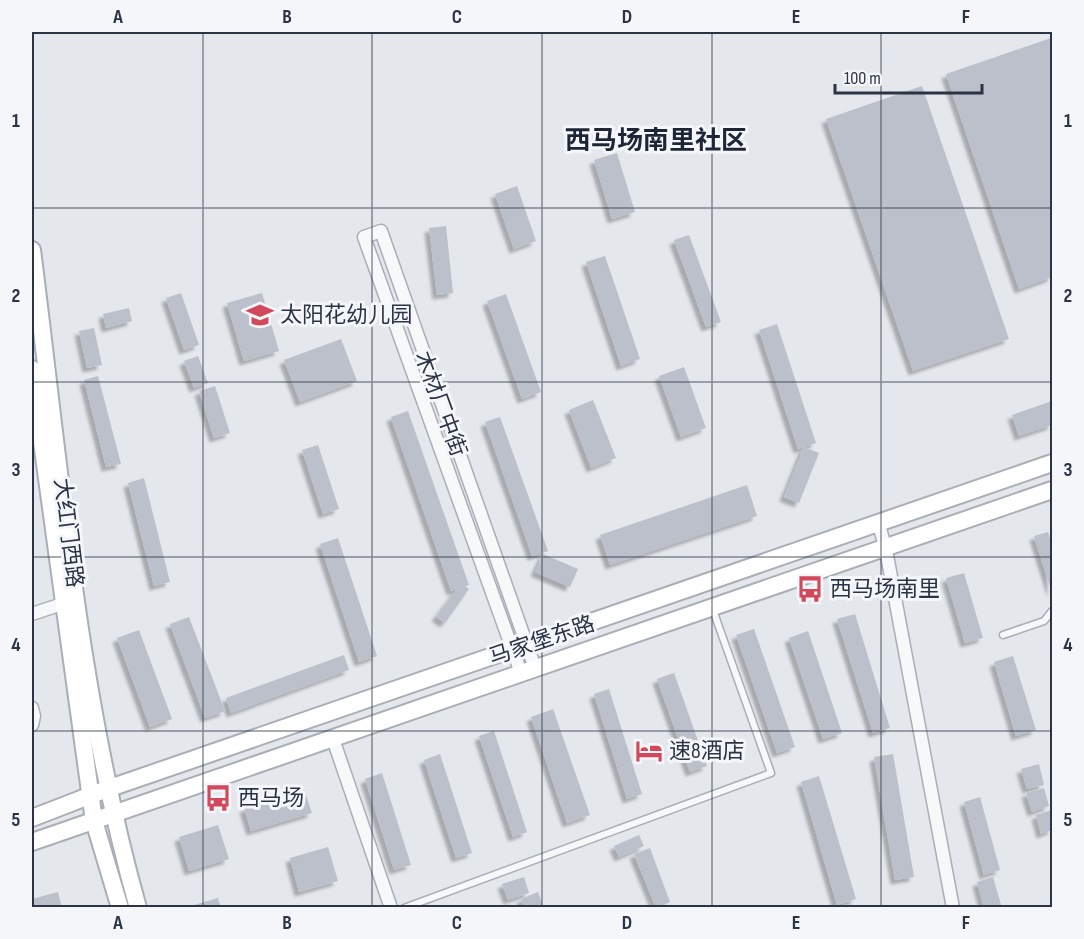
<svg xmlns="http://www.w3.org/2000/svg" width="1084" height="939" font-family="'Sofia Sans Condensed','Noto Sans SC',sans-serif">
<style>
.building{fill:#bbc0ca;filter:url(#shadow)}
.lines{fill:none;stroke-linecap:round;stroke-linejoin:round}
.lane-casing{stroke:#a9aeb7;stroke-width:9}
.street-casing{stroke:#a9aeb7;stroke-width:15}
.secondary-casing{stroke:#a9aeb7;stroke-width:20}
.lane{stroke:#f7f8fa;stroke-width:6}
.street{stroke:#f7f8fa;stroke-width:12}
.secondary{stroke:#fff;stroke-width:16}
.grid{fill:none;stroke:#2b3445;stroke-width:1.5;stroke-opacity:0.55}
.labels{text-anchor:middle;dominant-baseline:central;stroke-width:6;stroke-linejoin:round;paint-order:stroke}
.poi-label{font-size:22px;fill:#2b3445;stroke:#f4f6f9;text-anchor:start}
.street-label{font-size:22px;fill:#2b3445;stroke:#f4f6f9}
.quarter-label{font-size:26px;font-weight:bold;fill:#1d2536;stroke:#f4f6f9}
.neatline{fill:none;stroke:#2b3445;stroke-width:2}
.grid-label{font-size:20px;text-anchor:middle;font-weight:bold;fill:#2b3445}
</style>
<defs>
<filter id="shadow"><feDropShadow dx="-4.5" dy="4.5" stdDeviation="1.5" flood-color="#0004"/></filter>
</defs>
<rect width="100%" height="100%" fill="#e4e7ec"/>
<!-- building -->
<g class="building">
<polygon points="1051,38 1052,277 1019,289 946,74"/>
<polygon points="922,86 1009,339 913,371 826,119"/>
<polygon points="617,153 635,212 612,219 594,160"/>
<polygon points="517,186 536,241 514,249 495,194"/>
<polygon points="446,226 453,293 437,295 429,228"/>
<polygon points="689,235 721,322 706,327 674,240"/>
<polygon points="605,256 640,359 621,366 586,262"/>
<polygon points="181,293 199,345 184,350 166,298"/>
<polygon points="262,293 279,351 244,361 227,303"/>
<polygon points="506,294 541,392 522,399 487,301"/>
<polygon points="129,308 132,321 106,328 103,314"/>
<polygon points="777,324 816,443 798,449 759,330"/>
<polygon points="94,328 102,365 87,368 79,331"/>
<polygon points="341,339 357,381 300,402 284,360"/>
<polygon points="198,356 208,383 194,388 184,361"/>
<polygon points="684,367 706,428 681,437 659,376"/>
<polygon points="98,376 121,464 106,467 84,380"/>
<polygon points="215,386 230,433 214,438 199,391"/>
<polygon points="593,400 616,458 591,468 569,410"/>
<polygon points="1052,401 1052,425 1019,436 1012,415"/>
<polygon points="408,411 469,585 465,586 469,589 445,623 436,617 457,589 451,591 391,417"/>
<polygon points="500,417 548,551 532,556 485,422"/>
<polygon points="318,445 339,509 323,514 302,450"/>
<polygon points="804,447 819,453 799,503 784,497"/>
<polygon points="144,478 170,582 154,586 128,483"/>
<polygon points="747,485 757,516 610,565 600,535"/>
<polygon points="1048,532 1052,546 1052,593 1034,536"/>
<polygon points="338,538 377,656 359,662 320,544"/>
<polygon points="543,554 578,569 570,587 535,572"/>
<polygon points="964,573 983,638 965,643 946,578"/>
<polygon points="855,614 890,728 873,733 837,619"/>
<polygon points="189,617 225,711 205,718 170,624"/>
<polygon points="754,629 795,747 777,753 736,635"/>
<polygon points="139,630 172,719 150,727 117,638"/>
<polygon points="808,631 842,733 823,739 789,638"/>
<polygon points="344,655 349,670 231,713 226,698"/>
<polygon points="1013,656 1036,730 1016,736 994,662"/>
<polygon points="674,673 707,766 690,772 657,679"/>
<polygon points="609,689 642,794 627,799 594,694"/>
<polygon points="553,709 590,815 567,823 531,717"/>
<polygon points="494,731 527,832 513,837 479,736"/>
<polygon points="440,754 472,853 456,858 424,760"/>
<polygon points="893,754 914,877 895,880 874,757"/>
<polygon points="1039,764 1044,785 1027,789 1021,769"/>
<polygon points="382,773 411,865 394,870 365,779"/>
<polygon points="819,776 856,899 837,905 801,782"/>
<polygon points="1044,788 1049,806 1032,812 1026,793"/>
<polygon points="304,789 312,813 251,831 244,808"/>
<polygon points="980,797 1000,870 984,875 964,802"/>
<polygon points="1052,810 1052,830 1041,834 1036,815"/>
<polygon points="218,825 229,859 189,871 179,837"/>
<polygon points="639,835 644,846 619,857 614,846"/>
<polygon points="328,847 338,881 299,892 290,858"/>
<polygon points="650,848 670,902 656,908 634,854"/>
<polygon points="524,877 529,893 508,900 502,884"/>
<polygon points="993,877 1002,908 984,908 977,882"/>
<polygon points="58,892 62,908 32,908 32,899"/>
<polygon points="538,892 544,908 525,908 521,899"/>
<polygon points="218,898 221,908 187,908 187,907"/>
</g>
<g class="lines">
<defs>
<g id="lane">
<polyline points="1003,635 1044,621 1052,611"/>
<polyline points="404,908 771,773 713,610"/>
</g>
<g id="street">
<polyline points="879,525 886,550 953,908"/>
<polyline points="32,614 62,604"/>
<polyline points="521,673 364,237 381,231 535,668"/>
<polyline points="32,708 34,716 32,725"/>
<polyline points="333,739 391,908"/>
</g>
<g id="secondary">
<path d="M32,250C60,468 78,696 138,908"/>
<polyline points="32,369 94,821 120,908"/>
<polyline points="32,818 107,789 1052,463"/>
<polyline points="32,842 1052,490"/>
</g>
</defs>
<!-- lane casing -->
<use href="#lane" class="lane-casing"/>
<!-- street casing -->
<use href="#street" class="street-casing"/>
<!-- secondary casing -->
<use href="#secondary" class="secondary-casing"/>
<!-- lane -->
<use href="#lane" class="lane"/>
<!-- street -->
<use href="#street" class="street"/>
<!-- secondary -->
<use href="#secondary" class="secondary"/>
</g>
<!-- grid -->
<path class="grid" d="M203,32V908M372,32V908M542,32V908M712,32V908M881,32V908M32,208H1052M32,382H1052M32,557H1052M32,731H1052"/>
<!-- icons -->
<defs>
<symbol id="school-bare" viewBox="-9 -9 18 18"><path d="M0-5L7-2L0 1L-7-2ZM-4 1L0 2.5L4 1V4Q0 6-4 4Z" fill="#d1495b" stroke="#f4f6f9" stroke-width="2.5" paint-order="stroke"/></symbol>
<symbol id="bus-bare" viewBox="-9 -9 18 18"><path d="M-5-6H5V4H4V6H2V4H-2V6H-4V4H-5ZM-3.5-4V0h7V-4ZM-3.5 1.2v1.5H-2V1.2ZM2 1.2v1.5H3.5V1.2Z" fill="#d1495b" stroke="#f4f6f9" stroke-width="2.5" paint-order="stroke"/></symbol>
<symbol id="hotel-bare" viewBox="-9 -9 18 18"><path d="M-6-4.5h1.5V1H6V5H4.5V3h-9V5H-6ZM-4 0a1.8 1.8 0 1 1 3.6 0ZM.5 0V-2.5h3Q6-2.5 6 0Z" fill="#d1495b" stroke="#f4f6f9" stroke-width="2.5" paint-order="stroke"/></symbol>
</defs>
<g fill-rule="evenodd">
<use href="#school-bare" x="241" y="296" width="38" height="38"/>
<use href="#bus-bare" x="791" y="570" width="38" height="38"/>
<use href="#hotel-bare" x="630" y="732" width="38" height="38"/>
<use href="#bus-bare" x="199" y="779" width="38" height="38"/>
</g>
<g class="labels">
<!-- poi labels -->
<g class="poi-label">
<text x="280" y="315">太阳花幼儿园</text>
<text x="830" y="589">西马场南里</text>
<text x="669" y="751">速8酒店</text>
<text x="238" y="798">西马场</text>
</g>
<!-- street labels -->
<g class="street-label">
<text transform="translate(440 404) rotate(70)">木材厂中街</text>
<text transform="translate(68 533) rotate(83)">大红门西路</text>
<text transform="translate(542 641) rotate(-19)">马家堡东路</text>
</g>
<!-- quarter labels -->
<g class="quarter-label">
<text x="656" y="141">西马场南里社区</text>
</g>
</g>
<!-- border -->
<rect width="1084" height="939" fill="none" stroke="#f4f6f9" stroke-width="66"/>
<!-- scale -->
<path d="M835 84v9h147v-9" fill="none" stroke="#2b3445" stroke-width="3"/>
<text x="844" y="84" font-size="18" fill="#2b3445" stroke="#f4f6f9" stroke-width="4.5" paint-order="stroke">100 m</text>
<rect x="33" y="33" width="1018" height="873" class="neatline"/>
<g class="grid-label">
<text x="118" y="23">A</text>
<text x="287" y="23">B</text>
<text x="457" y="23">C</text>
<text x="627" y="23">D</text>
<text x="796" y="23">E</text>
<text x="966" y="23">F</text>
<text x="16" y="127">1</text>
<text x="1068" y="127">1</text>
<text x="16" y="302">2</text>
<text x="1068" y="302">2</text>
<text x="16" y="476">3</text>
<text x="1068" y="476">3</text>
<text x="16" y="651">4</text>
<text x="1068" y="651">4</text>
<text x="16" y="826">5</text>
<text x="1068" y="826">5</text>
<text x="118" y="929">A</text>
<text x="287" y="929">B</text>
<text x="457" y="929">C</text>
<text x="627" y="929">D</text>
<text x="796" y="929">E</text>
<text x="966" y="929">F</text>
</g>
</svg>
